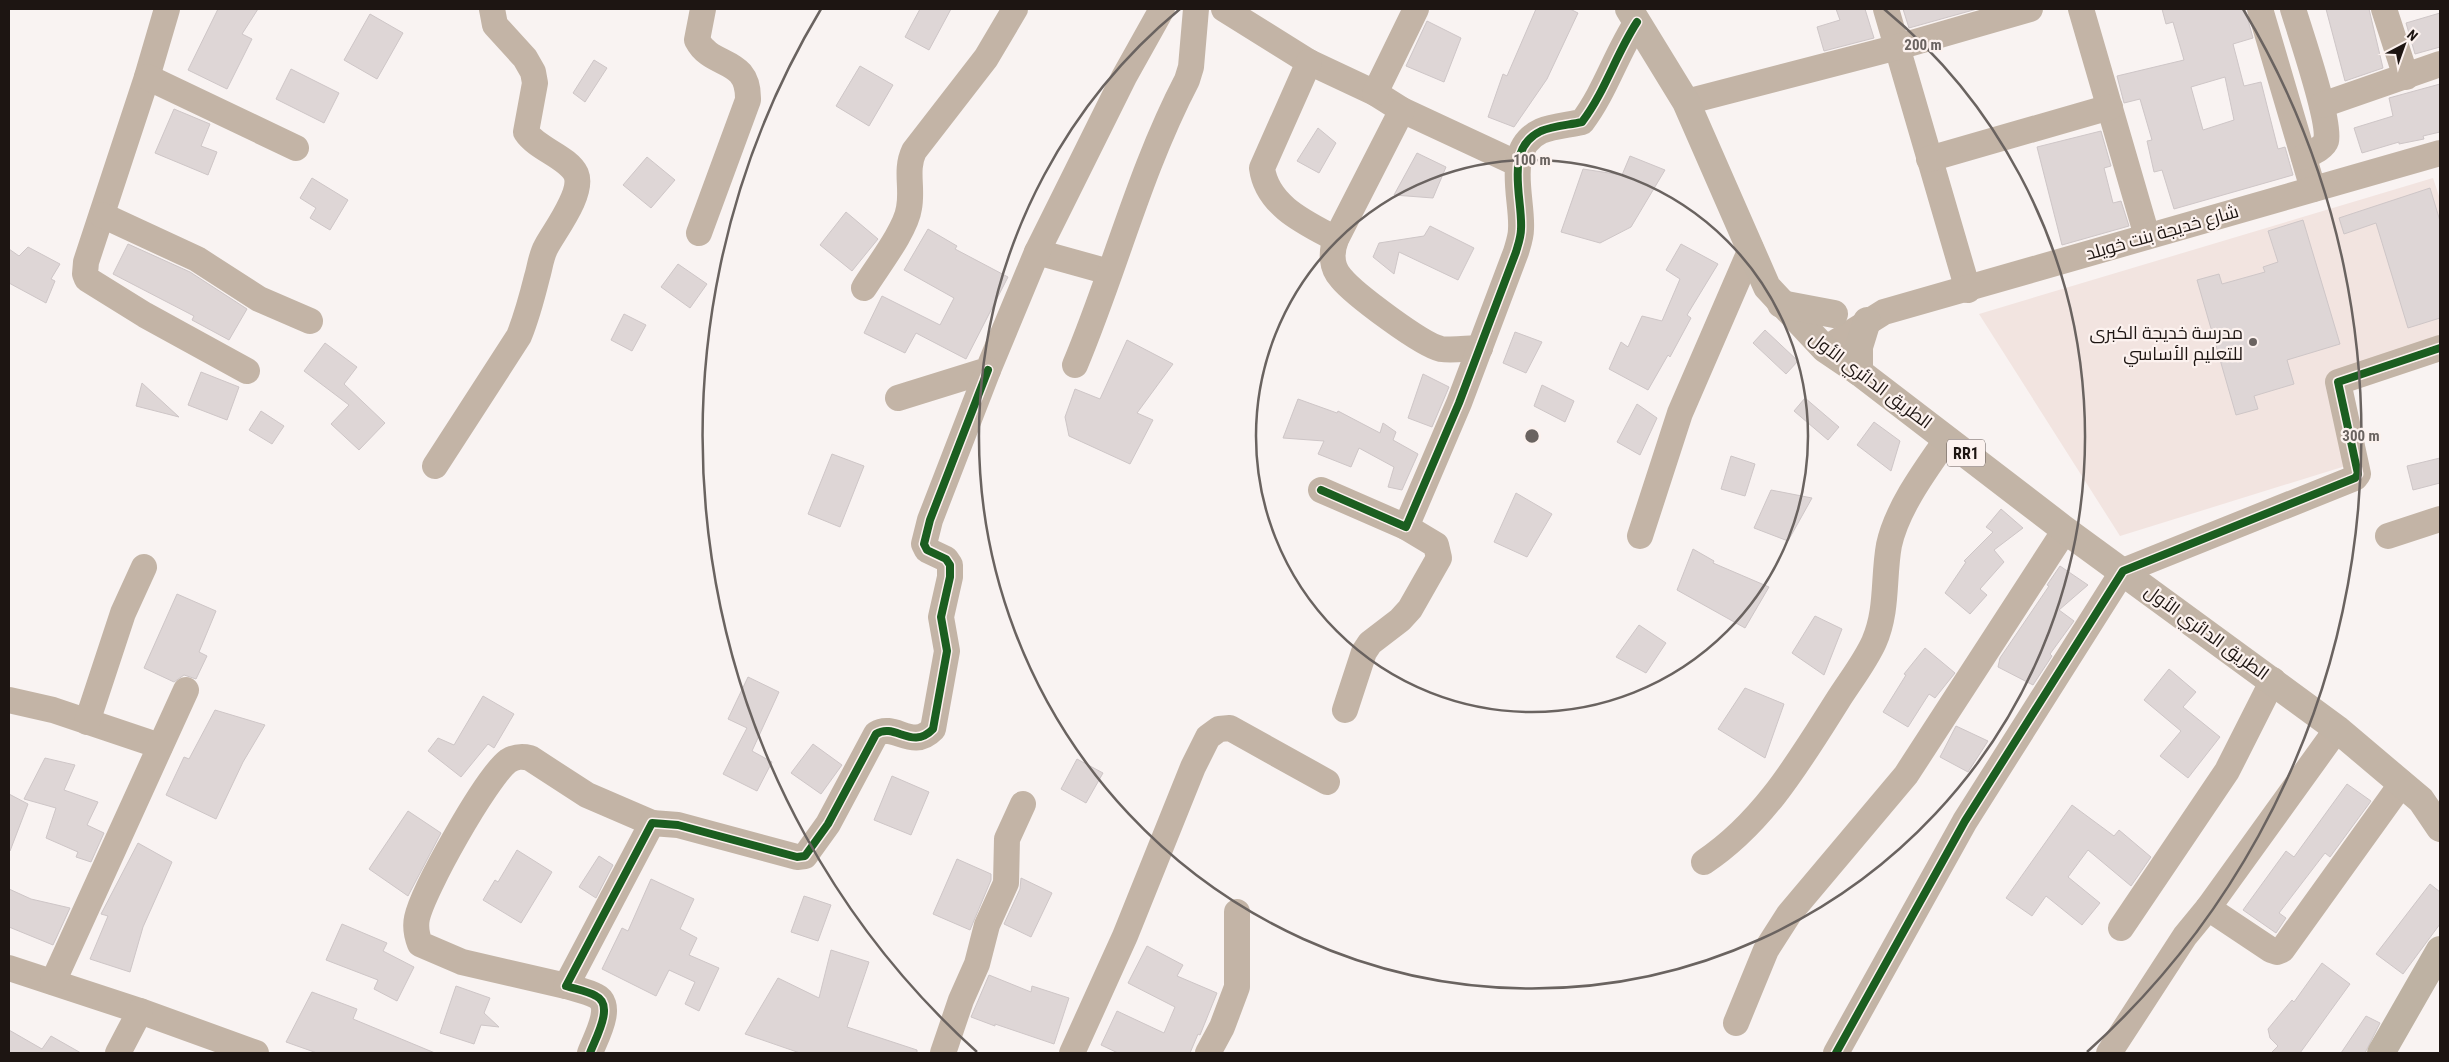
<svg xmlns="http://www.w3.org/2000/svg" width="2449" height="1062" font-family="'Roboto Condensed',Cairo,sans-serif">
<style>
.built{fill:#f2e4e0}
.building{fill:#ded6d6;stroke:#cec6c7;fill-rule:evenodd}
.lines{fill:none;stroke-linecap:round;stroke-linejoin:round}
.minor{stroke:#c3b4a6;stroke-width:26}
.major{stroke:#c2b4a6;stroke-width:28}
.highway{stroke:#beb2a3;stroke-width:28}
.cycleway-casing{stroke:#fcf2ef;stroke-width:11}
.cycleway{stroke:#1b5e20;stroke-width:8}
.ring{fill:none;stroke:#6a6360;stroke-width:2.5}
.poi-dot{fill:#6a6360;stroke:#fcf2ef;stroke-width:2}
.labels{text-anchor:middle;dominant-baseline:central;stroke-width:4.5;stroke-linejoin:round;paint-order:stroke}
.shield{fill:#fcf2ef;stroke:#605754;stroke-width:1}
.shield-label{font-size:16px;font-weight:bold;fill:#1d1512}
.street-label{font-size:18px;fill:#1d1512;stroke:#fcf2ef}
.poi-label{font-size:18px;fill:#1d1512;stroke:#fcf2ef;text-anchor:end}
.centre{fill:#6a6360;stroke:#fcf2ef;stroke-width:2.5}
.ring-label{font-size:15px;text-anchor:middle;font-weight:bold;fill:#6a6360;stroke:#fcf2ef;stroke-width:4.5;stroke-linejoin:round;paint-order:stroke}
</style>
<rect width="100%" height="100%" fill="#f9f3f2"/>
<!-- built -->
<polygon class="built" points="2433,178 2440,199 2440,342 2332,378 2352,464 2120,536 1979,314"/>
<!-- building -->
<g class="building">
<polygon points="218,9 258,9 242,34 252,39 227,89 188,70"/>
<polygon points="920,9 951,9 929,50 905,37"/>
<polygon points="1536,9 1570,9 1578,13 1547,79 1514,127 1488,117 1503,74 1507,76"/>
<polygon points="1836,9 1865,9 1874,38 1824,51 1817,27 1840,20"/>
<polygon points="1903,9 1977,9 1909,28"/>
<path d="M2162,9H2245L2253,38L2233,44L2244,86L2261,82L2278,149L2285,147L2293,175L2174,209L2162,170L2154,172L2147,141L2152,140L2140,99L2124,103L2117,76L2184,60L2173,22L2166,24ZM2225,77L2234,120L2203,130L2191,87Z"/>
<polygon points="2326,9 2369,9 2383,68 2345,81"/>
<polygon points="2440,13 2440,47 2415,54 2406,23"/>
<polygon points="370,14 403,33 377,79 344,60"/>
<polygon points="1427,21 1461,38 1444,82 1406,66"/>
<polygon points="594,60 607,68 585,102 573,93"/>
<polygon points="860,66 893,85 869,126 836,106"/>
<polygon points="291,69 339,93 324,123 276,99"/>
<polygon points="2440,84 2440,132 2423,136 2424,139 2399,144 2399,142 2362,153 2354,128 2393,116 2389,98"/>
<polygon points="174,109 210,124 201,146 217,152 208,175 155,153"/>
<polygon points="1318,128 1336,143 1319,173 1297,161"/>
<polygon points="2101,131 2111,166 2104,168 2113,203 2121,201 2129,226 2062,245 2037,147"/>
<polygon points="1417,153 1446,167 1433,198 1394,195"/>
<polygon points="1630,156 1665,170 1631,227 1600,243 1561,232 1583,169 1622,175"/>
<polygon points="647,157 675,180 651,208 623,185"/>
<polygon points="312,178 348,200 330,230 310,218 316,208 300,198"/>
<polygon points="2430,188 2440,221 2440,318 2408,328 2376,223 2344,234 2339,218"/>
<polygon points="846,212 878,239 852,271 820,245"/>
<polygon points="2303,220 2340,344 2287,360 2294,384 2254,396 2258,409 2236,415 2197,280 2219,274 2222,284 2265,272 2263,267 2278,262 2268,231"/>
<polygon points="1430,226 1474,248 1458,280 1399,252 1394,274 1373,257 1379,243 1424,236"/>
<polygon points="928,229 957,246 955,249 1008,277 966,359 916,333 905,353 864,333 882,296 940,325 954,298 904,270"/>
<polygon points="128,244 190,272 247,309 229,340 192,320 194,316 113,274"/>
<polygon points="1681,244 1718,264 1687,315 1691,318 1670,357 1668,355 1648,390 1609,369 1621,342 1628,347 1642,316 1662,321 1680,279 1666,270"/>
<polygon points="28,247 60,264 51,279 55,281 46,303 9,283 9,249 19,256"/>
<polygon points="678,264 707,284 690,308 661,287"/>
<polygon points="624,314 646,325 632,351 611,340"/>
<polygon points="1765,330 1798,361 1786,374 1753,343"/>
<polygon points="1515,332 1542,342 1526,373 1503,363"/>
<polygon points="1127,340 1173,364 1137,413 1153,420 1130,464 1069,436 1065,417 1075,389 1100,399"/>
<polygon points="325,343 357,367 344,384 385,423 359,450 331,424 349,405 304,371"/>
<polygon points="201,372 239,387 227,420 188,405"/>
<polygon points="1423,374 1449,387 1432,427 1408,418"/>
<polygon points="142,383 179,417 136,406"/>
<polygon points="1542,385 1574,401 1565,422 1534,406"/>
<polygon points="1805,398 1839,427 1828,440 1794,411"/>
<polygon points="1298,399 1337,413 1338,411 1380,433 1383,423 1396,432 1393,440 1418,454 1402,490 1388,487 1394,467 1359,448 1351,467 1318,454 1324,441 1283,438"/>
<polygon points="1637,404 1657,418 1640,455 1617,442"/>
<polygon points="261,411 284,426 272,444 249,430"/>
<polygon points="1874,422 1900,441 1891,471 1857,445"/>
<polygon points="832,454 864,466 840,527 808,514"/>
<polygon points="1731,456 1755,464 1745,496 1721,489"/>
<polygon points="2440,458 2440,483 2413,490 2407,466"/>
<polygon points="1771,490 1812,498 1788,541 1754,528"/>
<polygon points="1516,493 1552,514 1527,557 1494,542"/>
<polygon points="2001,509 2023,528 1994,550 2004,562 1980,589 1987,595 1970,614 1945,593 1966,562 1964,561 1993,532 1986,527"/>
<polygon points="1693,549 1714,561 1713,563 1769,587 1745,628 1677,590"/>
<polygon points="2060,566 2088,585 2059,610 2074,621 2050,654 2052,656 2033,685 1998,667 2000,658 2049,586 2047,585"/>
<polygon points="177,594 216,611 199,652 207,656 196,679 184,675 174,682 144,668"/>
<polygon points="1815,616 1842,629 1824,675 1792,653"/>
<polygon points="1639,625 1666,643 1646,673 1616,657"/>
<polygon points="1925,648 1955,673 1935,698 1929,694 1908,727 1883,712 1906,675 1904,674"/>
<polygon points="2169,669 2196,692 2183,707 2220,737 2188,778 2160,756 2181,731 2144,700"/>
<polygon points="748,677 779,692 752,751 772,762 757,791 723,774 747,728 728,719"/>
<polygon points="1745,688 1784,704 1765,758 1718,729"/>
<polygon points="483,696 514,714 494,748 488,744 461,777 428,751 438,738 454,745"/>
<polygon points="215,710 265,725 243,762 216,819 166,795 184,757 189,759"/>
<polygon points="1956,726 1988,741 1968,772 1940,757"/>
<polygon points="813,744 842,765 821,794 791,773"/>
<polygon points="45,758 75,765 64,790 98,802 87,825 104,833 91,862 76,857 78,852 46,838 56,808 24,799"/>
<polygon points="1077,759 1103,773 1086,803 1061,789"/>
<polygon points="892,776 929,792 911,835 874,820"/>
<polygon points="2347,784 2371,801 2330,857 2325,853 2279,913 2286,918 2276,933 2243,910 2286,851 2294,857"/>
<polygon points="9,794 28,804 10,851 9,851"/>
<polygon points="2072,805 2114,836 2119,830 2151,857 2131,886 2088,850 2068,877 2100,903 2082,925 2046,896 2032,916 2006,898"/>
<polygon points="408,811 441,833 408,896 369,869"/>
<polygon points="138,843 172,862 143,927 130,972 90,959 108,916 101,914"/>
<polygon points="517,850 552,872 521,923 483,900 495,880 498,882"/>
<polygon points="599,856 613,865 596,898 579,887"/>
<polygon points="957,859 991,874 991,880 970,930 933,914"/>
<polygon points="1021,878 1052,893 1031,937 1004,924 1020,889"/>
<polygon points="651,879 694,899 680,929 697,938 689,955 719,968 699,1011 685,1004 695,982 669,970 656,996 602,969 622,928 628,931"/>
<polygon points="2430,884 2440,892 2440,924 2403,974 2376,954"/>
<polygon points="9,889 31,899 70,908 53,945 9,927"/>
<polygon points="804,896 831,905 818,941 791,932"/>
<polygon points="342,924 387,943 383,951 414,967 397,1001 374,989 378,980 326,960"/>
<polygon points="1147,946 1183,965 1177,976 1217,993 1200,1035 1198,1034 1190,1053 1118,1053 1101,1045 1117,1011 1164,1033 1175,1007 1128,983"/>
<polygon points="831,950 869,962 847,1027 917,1050 917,1053 800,1053 745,1034 778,978 819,998"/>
<polygon points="2322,963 2350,984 2300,1053 2271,1053 2278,1046 2270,1038 2268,1029 2292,1000 2294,1002"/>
<polygon points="989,975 1031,992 1032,986 1069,998 1054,1044 995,1024 995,1026 971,1017"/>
<polygon points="456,986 490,998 484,1013 499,1027 481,1025 474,1044 440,1033"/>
<polygon points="312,992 357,1009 353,1019 435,1053 317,1053 286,1042"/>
<polygon points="2366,1016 2380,1023 2365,1053 2341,1053"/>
<polygon points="9,1030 42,1049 51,1036 81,1053 9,1053"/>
</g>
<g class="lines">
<!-- minor -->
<g class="minor">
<polyline points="167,9 147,77 86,262 85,274 87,279 145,315 247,371"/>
<polyline points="1224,9 1309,62 1375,93 1402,110 1518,164"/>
<polyline points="1886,9 1968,290"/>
<polyline points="2081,9 2147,236"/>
<polyline points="2260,9 2313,189"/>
<path d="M2293,9C2300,32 2331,122 2326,141C2324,148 2309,154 2304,157"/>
<polyline points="2384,9 2406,77"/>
<path d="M1309,62L1262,168C1267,206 1306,223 1336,239"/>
<polyline points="147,77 296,148"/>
<polyline points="1375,93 1416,9"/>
<polyline points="1686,102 1898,47 2030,9"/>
<polyline points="2322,105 2440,64"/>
<path d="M1402,110L1336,239C1331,252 1331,267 1341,278C1354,294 1422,345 1441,349C1453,351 1468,348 1480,348"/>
<polyline points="1929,159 2110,107"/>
<polyline points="102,215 197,259 259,299 310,321"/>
<path d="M699,233L748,100C749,56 712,69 697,40L703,9"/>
<polyline points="1037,252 1109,272"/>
<path d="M864,288C877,267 906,230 909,208C913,188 905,170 914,151L986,58L1015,9"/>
<polyline points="1825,349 1884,312 2440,153"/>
<path d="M1075,365C1115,270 1139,172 1187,80L1191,67L1196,9"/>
<polyline points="898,398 988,370 1037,252 1124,77 1162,9"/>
<path d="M435,466L519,336C527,316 532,297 537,277C540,267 541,256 546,247C555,230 584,193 576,174C568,157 537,149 526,132L535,83L533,72L525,58L495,25L492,9"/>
<path d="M1321,490L1406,527L1459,403L1516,252C1518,245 1521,237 1521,229C1523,198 1503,149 1541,131C1553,126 1569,125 1582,122C1605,92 1616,54 1637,22"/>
<polyline points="1640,536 1680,413 1751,249"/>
<polyline points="2388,536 2440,519"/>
<polyline points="9,700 53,710 160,746"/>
<polyline points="1345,710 1364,652 1370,643 1400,620 1410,609 1439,558 1436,545 1406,527"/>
<polyline points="87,722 123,613 144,567"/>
<polyline points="2337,729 2208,908 2271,950 2277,952 2282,950 2402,783"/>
<path d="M1704,862C1764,822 1800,760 1838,700C1850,681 1865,662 1874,642C1888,610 1883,578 1889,545C1897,508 1926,469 1947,439"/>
<polyline points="2121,928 2227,771 2273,680"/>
<polyline points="9,968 140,1011 256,1053"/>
<polyline points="53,982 186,690"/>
<path d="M566,986L462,962L420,944C417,936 415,927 417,918C423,890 486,778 508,761C516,756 522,756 530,758L587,795L652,823"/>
<polyline points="1736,1023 1766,950 1789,914 1906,775 2065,530"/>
<polyline points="118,1053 140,1011"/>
<path d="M590,1053C595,1039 615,1005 596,996C587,991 575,989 566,986L652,823L678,825L797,857L805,856L828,824L876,734C895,722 912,751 933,729L947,651L941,617L950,577V565L946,559L927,550L924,544L930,520L988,370"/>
<polyline points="943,1053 961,1000 977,964 987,925 1006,883 1007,839 1023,804"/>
<polyline points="1072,1053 1125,936 1193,767 1208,737 1219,729 1230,728 1327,782"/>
<polyline points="1208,1053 1222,1027 1237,987 1237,912"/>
<polyline points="1836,1053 1965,821 2123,571 2355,478 2358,474 2338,382 2440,348"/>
<polyline points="2109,1053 2185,936 2208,908"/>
</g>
<!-- major -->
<g class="major">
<polyline points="1629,9 1686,102 1767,287 1825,349 1859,372 2065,530 2337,729 2421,800 2440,828"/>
<polyline points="1781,304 1834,314"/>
<polyline points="1859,372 1859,347 1867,321"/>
</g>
<!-- highway -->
<polyline class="highway" points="2381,1053 2440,950"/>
<defs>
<g id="cycleway">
<path d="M1321,490L1406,527L1459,403L1516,252C1518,245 1521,237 1521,229C1523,198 1503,149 1541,131C1553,126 1569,125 1582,122C1605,92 1616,54 1637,22"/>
<path d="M590,1053C595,1039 615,1005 596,996C587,991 575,989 566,986L652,823L678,825L797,857L805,856L828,824L876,734C895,722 912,751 933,729L947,651L941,617L950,577V565L946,559L927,550L924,544L930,520L988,370"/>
<polyline points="1836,1053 1965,821 2123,571 2355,478 2358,474 2338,382 2440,348"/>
</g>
</defs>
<!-- cycleway casing -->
<use href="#cycleway" class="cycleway-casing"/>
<!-- cycleway -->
<use href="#cycleway" class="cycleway"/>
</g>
<!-- distance rings -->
<g class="ring">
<circle cx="1532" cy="436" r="276"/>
<path d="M1884 9A553 553 0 1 1 1180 9"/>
<path d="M977 1052A829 829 0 0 1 821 9M2243 9A829 829 0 0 1 2087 1052"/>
</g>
<!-- markers -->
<circle class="poi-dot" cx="2253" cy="342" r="5"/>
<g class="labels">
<!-- shield labels -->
<rect class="shield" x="1947" y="439.5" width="38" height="27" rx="4"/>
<g class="shield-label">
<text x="1966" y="453">RR1</text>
</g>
<!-- street labels -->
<g class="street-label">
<text transform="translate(2162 232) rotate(-16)">شارع خديجة بنت خويلد</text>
<text transform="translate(1871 380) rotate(37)">الطريق الدائري الأول</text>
<text transform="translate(2207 632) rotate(36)">الطريق الدائري الأول</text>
</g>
<!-- poi labels -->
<g class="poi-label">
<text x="2243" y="332">مدرسة خديجة الكبرى<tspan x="2243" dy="21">للتعليم الأساسي</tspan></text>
</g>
</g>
<circle cx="1532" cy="436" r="8" class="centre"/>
<g class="ring-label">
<text x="1923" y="50">200 m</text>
<text x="1532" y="165">100 m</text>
<text x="2361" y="441">300 m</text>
</g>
<!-- border -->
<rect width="2449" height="1062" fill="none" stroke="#1d1512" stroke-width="20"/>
<!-- north arrow -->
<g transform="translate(2404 45) rotate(41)" stroke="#fcf2ef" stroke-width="4" paint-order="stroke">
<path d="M0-4L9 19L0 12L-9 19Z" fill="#1d1512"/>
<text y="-8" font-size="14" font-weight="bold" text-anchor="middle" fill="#1d1512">N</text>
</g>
</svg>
